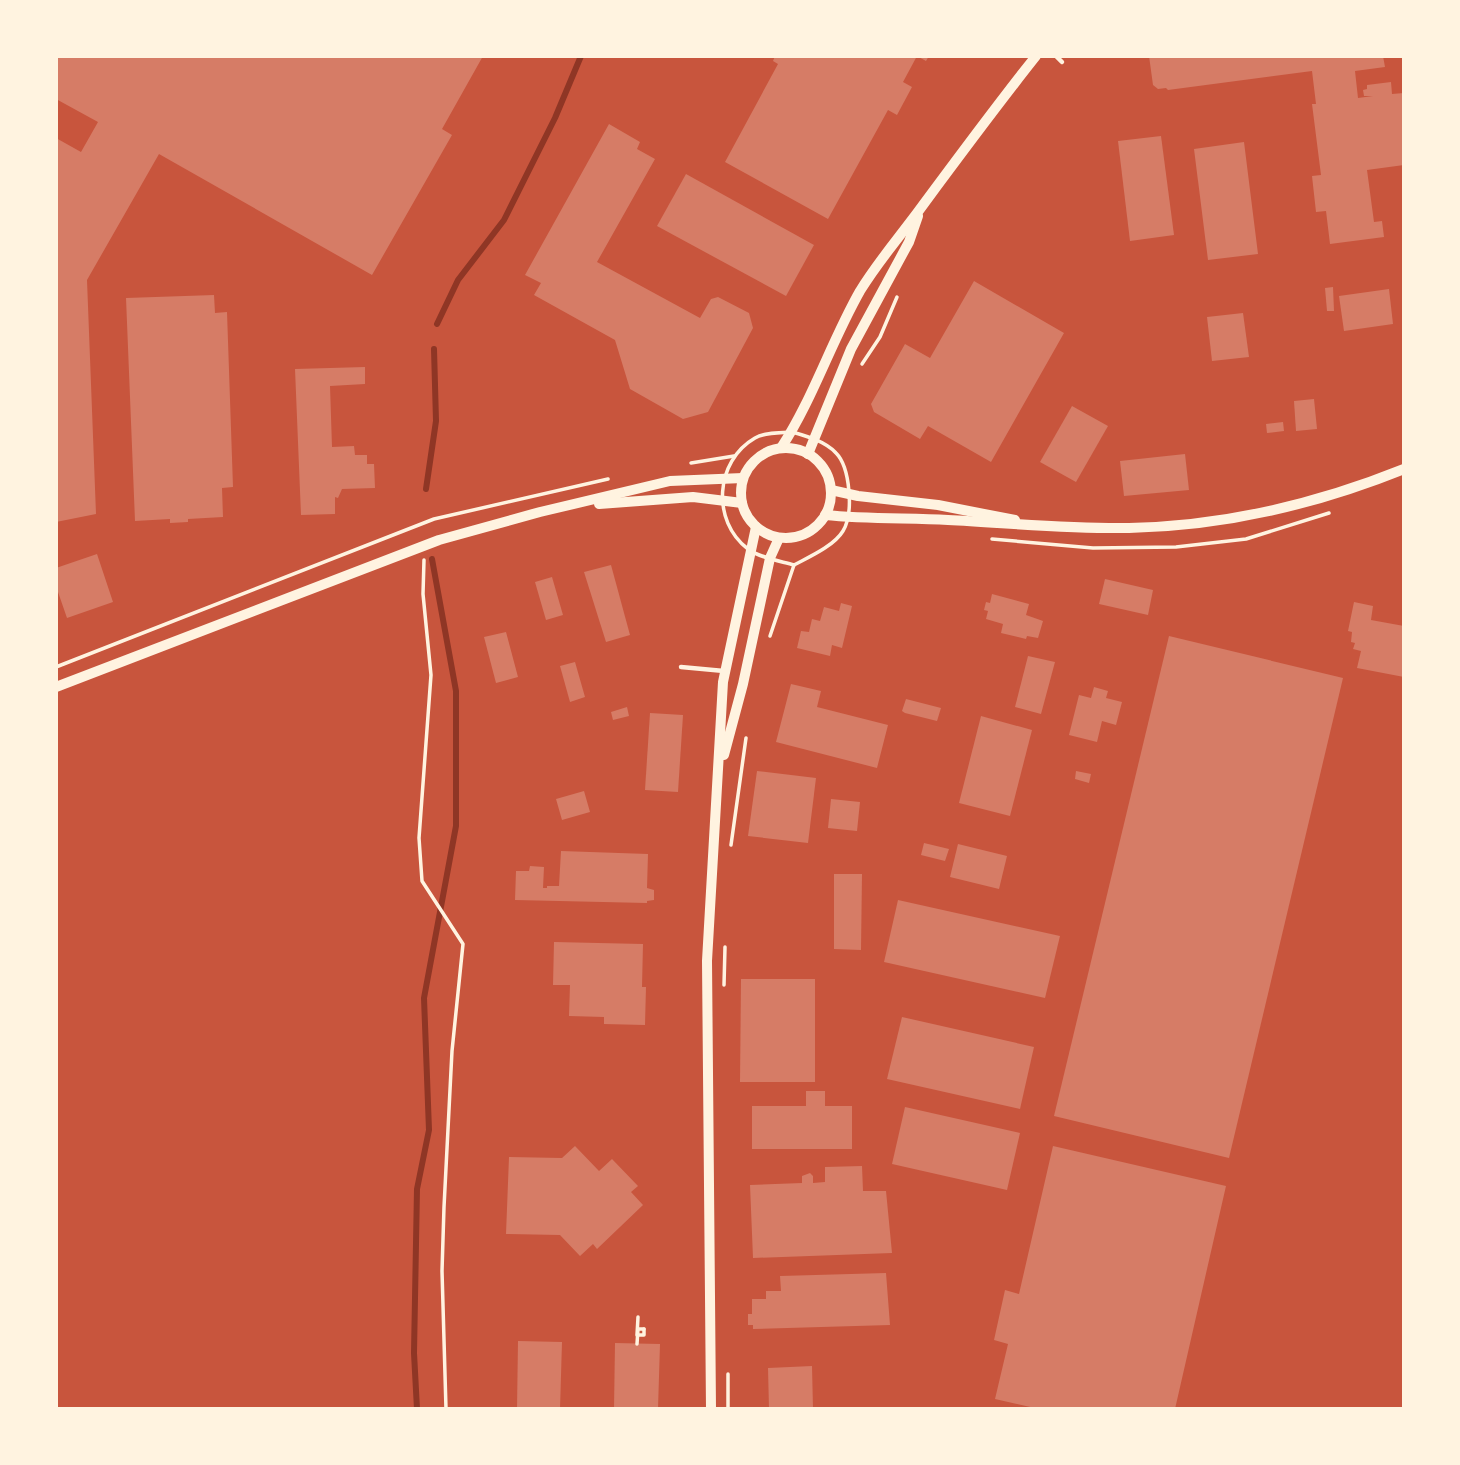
<svg xmlns="http://www.w3.org/2000/svg" width="1460" height="1465" font-family="Rubik,sans-serif">
<style>
.lines{fill:none;stroke-linecap:round;stroke-linejoin:round}
.stream{stroke:#8f3625;stroke-width:6}
.building{fill:#d67c66}
.path{stroke:#fff3e0;stroke-width:3.5}
.service{stroke:#fff3e0;stroke-width:4.5}
.tertiary{stroke:#fff3e0;stroke-width:10}
</style>
<rect width="100%" height="100%" fill="#c8553d"/>
<g class="lines">
<!-- stream -->
<g class="stream">
<polyline points="437,324 458,280 504,220 555,118 581,56"/>
<polyline points="426,489 436,421 434,349"/>
<polyline points="417,1409 414,1353 417,1189 429,1130 424,998 456,826 456,691 432,559"/>
</g>
</g>
<!-- building -->
<g class="building">
<polygon points="59,56 483,56 442,129 452,135 372,275 159,154 87,280 96,514 56,522 56,138 81,152 98,122 56,99 56,61"/>
<polygon points="775,56 929,56 926,61 917,56 903,82 912,87 897,115 888,110 828,219 725,162 778,64 773,61"/>
<polygon points="1149,56 1383,56 1385,67 1355,71 1358,98 1373,96 1364,96 1363,90 1367,89 1367,85 1391,82 1392,94 1404,93 1404,165 1367,170 1374,222 1382,221 1384,237 1330,244 1326,211 1316,212 1312,176 1321,175 1312,104 1316,104 1312,71 1168,90 1166,88 1158,89 1153,85"/>
<polygon points="609,124 640,142 637,149 655,159 597,262 700,318 711,299 718,297 749,313 753,328 708,412 683,419 630,389 615,340 534,295 541,283 525,275"/>
<polygon points="1161,136 1174,235 1130,241 1118,141"/>
<polygon points="1244,142 1258,254 1208,260 1194,149"/>
<polygon points="686,174 814,245 786,296 657,226"/>
<polygon points="974,281 1064,333 991,462 928,426 920,439 874,412 871,404 905,344 930,358"/>
<polygon points="1333,287 1334,311 1327,311 1325,288"/>
<polygon points="1389,289 1393,324 1344,331 1339,296"/>
<polygon points="214,295 215,313 227,312 233,487 222,488 223,517 188,519 188,522 170,523 170,519 135,521 126,298"/>
<polygon points="1243,313 1249,357 1212,361 1207,317"/>
<polygon points="365,367 365,384 330,386 332,447 354,446 355,455 367,455 367,464 374,464 375,488 342,489 338,498 335,497 335,514 301,515 295,369"/>
<polygon points="1314,399 1317,429 1296,431 1294,401"/>
<polygon points="1072,406 1108,426 1076,482 1040,462"/>
<polygon points="1283,422 1284,431 1267,433 1266,424"/>
<polygon points="1185,454 1189,490 1124,496 1120,461"/>
<polygon points="97,554 113,602 67,618 58,592 56,592 56,568"/>
<polygon points="611,565 630,635 606,642 584,572"/>
<polygon points="552,577 563,615 546,620 535,582"/>
<polygon points="1105,579 1153,590 1148,615 1099,604"/>
<polygon points="992,594 1029,604 1026,615 1043,621 1038,638 1027,636 1026,639 1001,633 1003,624 986,619 988,611 984,610 986,602 990,603"/>
<polygon points="1354,602 1373,606 1371,620 1404,626 1404,677 1357,668 1361,651 1353,649 1355,643 1351,642 1352,632 1348,631"/>
<polygon points="841,603 852,606 842,648 832,645 830,656 797,648 801,631 809,632 812,619 820,621 824,607 839,611"/>
<polygon points="506,632 518,677 496,683 484,637"/>
<polygon points="1169,636 1343,678 1229,1158 1054,1116"/>
<polygon points="1028,656 1055,662 1041,714 1015,707"/>
<polygon points="575,662 585,697 570,702 560,666"/>
<polygon points="791,684 821,691 817,707 888,725 877,768 776,742"/>
<polygon points="1094,687 1108,691 1106,698 1122,702 1116,725 1102,721 1097,742 1069,735 1079,695 1091,698"/>
<polygon points="906,699 941,708 937,721 905,713 902,711"/>
<polygon points="627,707 629,716 613,720 611,712"/>
<polygon points="650,713 683,715 678,792 645,790"/>
<polygon points="981,716 1032,730 1010,816 959,803"/>
<polygon points="757,771 816,778 808,843 748,836"/>
<polygon points="1076,771 1091,774 1089,783 1075,779"/>
<polygon points="584,791 590,812 562,820 556,799"/>
<polygon points="831,799 860,802 857,831 828,828"/>
<polygon points="924,843 949,849 945,861 921,855"/>
<polygon points="958,844 1007,856 999,889 950,877"/>
<polygon points="561,851 648,854 647,888 654,890 654,900 647,901 647,903 515,900 516,871 529,871 530,866 544,867 543,888 547,888 547,886 559,886"/>
<polygon points="834,874 862,874 861,950 834,949"/>
<polygon points="898,900 1060,936 1045,998 884,962"/>
<polygon points="554,942 643,944 642,987 646,987 645,1025 604,1024 604,1017 569,1016 570,985 553,985"/>
<polygon points="741,979 815,979 815,1082 740,1082"/>
<polygon points="902,1017 1034,1047 1020,1109 887,1079"/>
<polygon points="806,1091 825,1091 825,1106 852,1106 852,1149 752,1149 752,1106 806,1106"/>
<polygon points="905,1107 1020,1133 1007,1190 892,1164"/>
<polygon points="575,1146 599,1171 612,1159 638,1186 631,1192 643,1205 597,1249 593,1244 580,1256 560,1235 506,1234 509,1157 562,1158"/>
<polygon points="1053,1146 1226,1186 1175,1409 1039,1409 995,1399 1008,1344 994,1340 1005,1290 1019,1294"/>
<polygon points="862,1166 863,1191 886,1191 892,1253 753,1258 750,1185 802,1183 802,1176 810,1173 813,1176 813,1183 825,1182 825,1167"/>
<polygon points="886,1273 890,1325 753,1329 753,1325 748,1325 748,1314 752,1314 752,1299 766,1299 766,1291 781,1291 780,1276"/>
<polygon points="518,1341 562,1342 560,1409 517,1409"/>
<polygon points="615,1343 660,1344 658,1409 614,1409"/>
<polygon points="812,1366 813,1409 769,1409 768,1368"/>
</g>
<g class="lines">
<!-- path -->
<g class="path">
<polyline points="862,364 880,337 897,297"/>
<path d="M792,432C806,436 825,441 836,453C850,467 854,513 843,531C834,546 809,557 794,565C780,561 760,558 748,549C711,521 715,461 755,438C766,432 780,433 792,432Z"/>
<polyline points="691,463 734,456"/>
<polyline points="992,539 1093,548 1176,547 1246,539 1329,513"/>
<polyline points="424,560 423,594 431,675 419,838 422,881 463,944 452,1051 444,1207 442,1271 446,1409"/>
<polyline points="770,636 794,565"/>
<polyline points="56,667 434,519 608,479"/>
<polyline points="731,845 746,738"/>
<polyline points="724,985 725,947"/>
<polyline points="638,1317 637,1335 644,1335 644,1329"/>
<polyline points="637,1344 638,1329 644,1329"/>
<polyline points="728,1374 728,1409"/>
</g>
<!-- service -->
<g class="service">
<polyline points="1056,56 1062,62"/>
<polyline points="681,667 724,671"/>
</g>
<!-- tertiary -->
<g class="tertiary">
<path d="M781,448C813,399 831,342 860,291C879,260 902,234 923,205C960,155 997,105 1036,56"/>
<circle cx="786" cy="493" r="45"/>
<polyline points="808,454 851,349 909,242 918,216"/>
<polyline points="831,490 858,496 938,505 1015,520"/>
<polyline points="599,504 693,497 742,503"/>
<path d="M825,515C866,519 907,518 948,520C1008,523 1068,529 1129,528C1223,526 1317,504 1404,469"/>
<polyline points="56,687 439,540 540,512 670,481 743,478"/>
<polyline points="724,755 743,684 770,558 779,538"/>
<polyline points="711,1409 707,961 723,682 756,527"/>
</g>
</g>
<!-- border -->
<rect width="1460" height="1465" fill="none" stroke="#fff3e0" stroke-width="116"/>
</svg>
